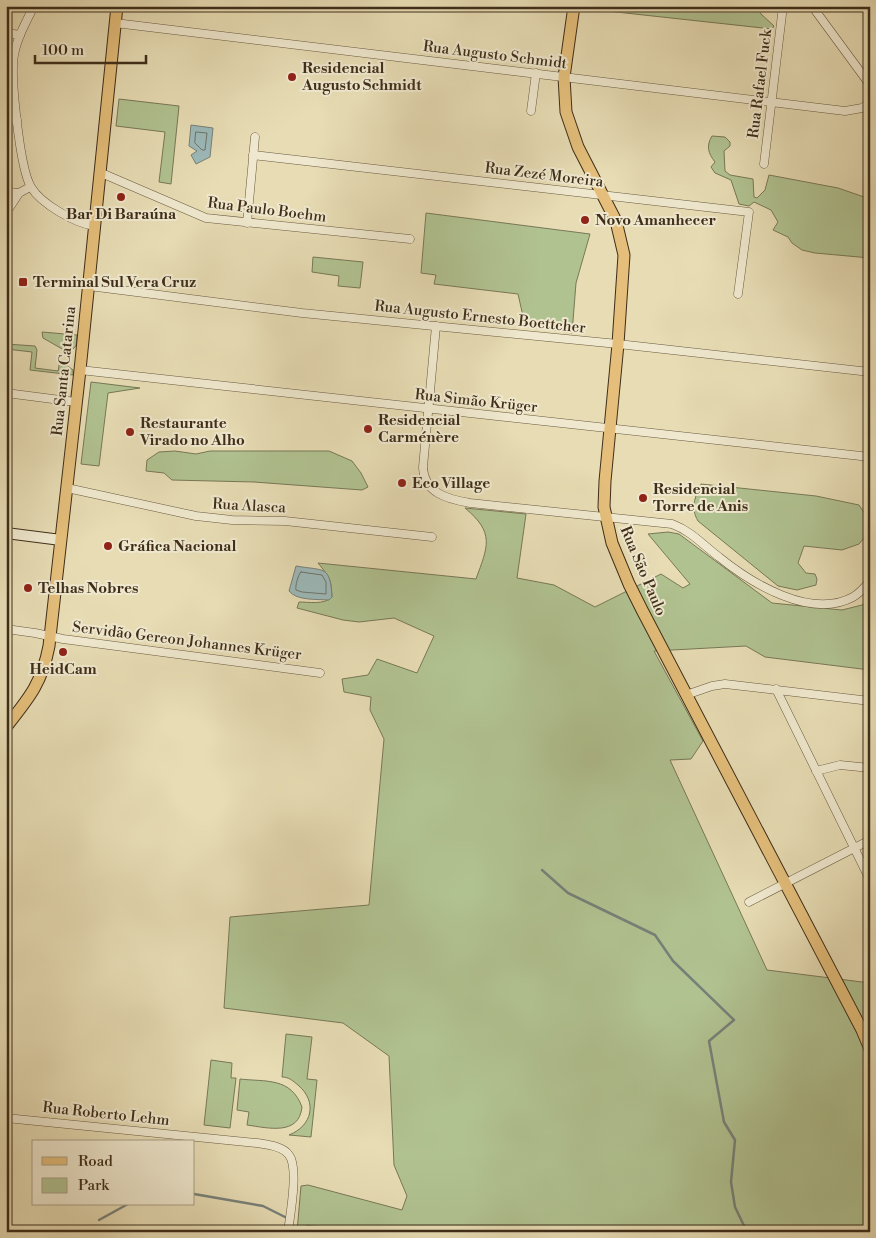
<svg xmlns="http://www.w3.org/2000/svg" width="876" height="1238" font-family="'Libre Bodoni',serif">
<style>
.green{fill:#b1c291;stroke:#787856}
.water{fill:#9cb9b9;stroke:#778179}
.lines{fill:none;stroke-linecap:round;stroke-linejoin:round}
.shore{stroke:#6e746a;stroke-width:1}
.stream{stroke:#778179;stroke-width:2.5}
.minor-casing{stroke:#695a40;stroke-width:9}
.secondary-casing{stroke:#3f2e1a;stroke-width:12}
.primary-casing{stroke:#3f2e1a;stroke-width:13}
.minor{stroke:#efe8ce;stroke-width:8}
.secondary{stroke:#efe8ce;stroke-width:10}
.primary{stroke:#e4be7a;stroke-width:11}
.poi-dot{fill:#8f2418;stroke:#efe8ce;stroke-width:2}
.labels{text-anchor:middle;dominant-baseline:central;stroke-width:4;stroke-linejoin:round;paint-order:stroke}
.street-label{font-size:15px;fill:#3f2e1a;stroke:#efe8ce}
.poi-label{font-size:15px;font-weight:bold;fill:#3f2e1a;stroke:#efe8ce;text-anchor:start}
</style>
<rect width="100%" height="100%" fill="#e7dcb4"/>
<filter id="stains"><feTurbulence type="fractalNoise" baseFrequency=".004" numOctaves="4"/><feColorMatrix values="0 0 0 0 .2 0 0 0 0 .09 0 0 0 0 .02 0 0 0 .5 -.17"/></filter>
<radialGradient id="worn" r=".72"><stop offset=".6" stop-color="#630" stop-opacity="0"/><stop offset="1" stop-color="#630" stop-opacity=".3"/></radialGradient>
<!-- green -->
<g class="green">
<polygon points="561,6 756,6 761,14 774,26 772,29"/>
<polygon points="119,99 179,106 171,184 159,182 165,132 116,126"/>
<path d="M712,136L725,137L730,142V146L724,151L725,171L730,175L753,179L754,197L757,198L765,190L769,175L838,188L870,199V258L815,253L802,250L792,243L788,237L773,230L778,222L771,210L754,202L749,206L739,204L731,180L715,173L711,167L715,162C708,153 706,146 712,136Z"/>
<polygon points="426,213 590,234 576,283 572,333 525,325 518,294 434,284 436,275 421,273"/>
<polygon points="313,257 363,262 360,288 338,286 339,276 312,272"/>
<polygon points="42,332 77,335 76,346 72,350 64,350 43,338"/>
<polygon points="6,344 35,346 37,350 35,368 58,371 60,360 73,370 73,375 30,370 32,352 6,349"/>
<polygon points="91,382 140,388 108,393 99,466 81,464"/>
<polygon points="175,451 196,454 210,451 329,451 352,461 361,473 368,487 362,490 254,482 172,480 164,473 146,471 147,460 159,452"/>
<path d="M701,484L816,496L859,505L865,514L869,532L859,544L842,550L804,546L798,563L806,573L815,574L817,579L816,585L797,590L778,586L698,521C690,507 695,498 701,484Z"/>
<path d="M465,508L526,514L517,578L554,585L595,607L661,574L683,588L690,584L648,534L668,532L679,534L772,603L842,610L866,604L870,600V670L765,657L746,646L654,651L703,741L691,759L670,760L767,970L870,983V1232H297L301,1186L308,1185L402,1210L407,1196L394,1165L389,1056L343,1023L224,1008L230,917L369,905L384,739L370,710L371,697L344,692L342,679L368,675L377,659L417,673L434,636L394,618L359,622L343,620L297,608L299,602C309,602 324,605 332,597C331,578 330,578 318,563L476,579C488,546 495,533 465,508Z"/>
<path d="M286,1034L312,1037L307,1079L317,1080L311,1137L289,1135C312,1126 318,1102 298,1085C293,1081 289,1077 282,1077Z"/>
<polygon points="211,1060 232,1063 231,1078 236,1078 230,1128 204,1125"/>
<path d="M240,1079C266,1082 291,1077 302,1107C299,1136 268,1128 247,1125L249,1112L237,1110Z"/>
</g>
<!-- water -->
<g class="water">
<polygon points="191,125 213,128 210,157 196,164 191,155 197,151 189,146"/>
<path d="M296,566C325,571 330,565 332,597L329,600C317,599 297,601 289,591Z"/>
</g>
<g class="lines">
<!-- shore -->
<g class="shore">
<polygon points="196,132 207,133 205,150 202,150 195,143"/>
<path d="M301,572L322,575L326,582V594L302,592L296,590C295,587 298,574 301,572Z"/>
</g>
<!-- stream -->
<g class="stream">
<polyline points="542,870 568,893 655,935 673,961 734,1020 709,1041 724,1122 735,1140 731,1182 735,1207 747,1232"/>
<polyline points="194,1194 263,1206 285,1217"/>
<polyline points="99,1220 128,1204"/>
<polyline points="307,1226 359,1232"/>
</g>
<defs>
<g id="minor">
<path d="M34,6C26,22 17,38 14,55C10,76 20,169 31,187C41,204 75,223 94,226"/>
<polyline points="812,6 870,85"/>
<polyline points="115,23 845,111 862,108 870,103"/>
<polyline points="6,33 20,35"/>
<polyline points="531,111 536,73"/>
<polyline points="6,119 17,120"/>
<polyline points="253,155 749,212 738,294"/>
<polyline points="764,164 783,6"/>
<polyline points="99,172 206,218 410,239"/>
<polyline points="6,192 19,193"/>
<polyline points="6,213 19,193 30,187"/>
<polyline points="247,223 255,137"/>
<polyline points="89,286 302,313 618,344 870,372"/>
<path d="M436,326L423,467C424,493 447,499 470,503L672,524C691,531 703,545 719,557C751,583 811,620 853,597C860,593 865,587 870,581"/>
<polyline points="80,370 870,457"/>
<polyline points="6,393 76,402"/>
<polyline points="67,488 196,516 232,520 285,521 432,537"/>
<polyline points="6,629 35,633 63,639 320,673"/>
<polyline points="776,689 870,880"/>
<polyline points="686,695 712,686 725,684 870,701"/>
<polyline points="816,771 840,765 870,768"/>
<polyline points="749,902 870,840"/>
<path d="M6,1118L257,1143C268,1145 282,1146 289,1155C299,1168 290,1215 288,1232"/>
</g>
<polyline id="secondary" points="6,533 61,540"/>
<g id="primary">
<polyline points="574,6 564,77 566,112 578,147 616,221 624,255 618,344 605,481 604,507 612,543 629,584 642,610 862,1030 870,1049"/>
<path d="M6,727C29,698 42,683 49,646L80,370L117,6"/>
</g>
</defs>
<!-- minor casing -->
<use href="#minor" class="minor-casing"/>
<!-- secondary casing -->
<use href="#secondary" class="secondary-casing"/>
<!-- primary casing -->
<use href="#primary" class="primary-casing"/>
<!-- minor -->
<use href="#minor" class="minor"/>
<!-- secondary -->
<use href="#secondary" class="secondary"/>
<!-- primary -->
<use href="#primary" class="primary"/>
</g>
<!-- markers -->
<g class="poi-dot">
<circle cx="292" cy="77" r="5"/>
<circle cx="121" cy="197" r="5"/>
<circle cx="585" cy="220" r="5"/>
<rect x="18" y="277" width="10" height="10" rx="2.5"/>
<circle cx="368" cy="429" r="5"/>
<circle cx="130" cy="432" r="5"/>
<circle cx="402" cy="483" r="5"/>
<circle cx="643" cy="498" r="5"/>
<circle cx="108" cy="546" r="5"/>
<circle cx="28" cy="588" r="5"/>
<circle cx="63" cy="652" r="5"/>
</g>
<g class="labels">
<!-- street labels -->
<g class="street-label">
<text transform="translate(495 55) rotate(7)">Rua Augusto Schmidt</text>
<text transform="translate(760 84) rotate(-83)">Rua Rafael Fuck</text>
<text transform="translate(544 175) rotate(7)">Rua Zezé Moreira</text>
<text transform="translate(267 210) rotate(7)">Rua Paulo Boehm</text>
<text transform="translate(480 317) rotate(6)">Rua Augusto Ernesto Boettcher</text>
<text transform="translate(64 371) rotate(-84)">Rua Santa Catarina</text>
<text transform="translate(476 401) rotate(6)">Rua Simão Krüger</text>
<text transform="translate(249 506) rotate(3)">Rua Alasca</text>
<text transform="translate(643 571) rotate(67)">Rua São Paulo</text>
<text transform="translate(187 641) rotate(7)">Servidão Gereon Johannes Krüger</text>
<text transform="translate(106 1114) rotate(6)">Rua Roberto Lehm</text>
</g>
<!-- poi labels -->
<g class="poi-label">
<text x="302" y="68">Residencial<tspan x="302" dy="17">Augusto Schmidt</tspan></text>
<text x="121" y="214" text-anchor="middle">Bar Di Baraúna</text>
<text x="595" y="220">Novo Amanhecer</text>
<text x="33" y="282">Terminal Sul Vera Cruz</text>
<text x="378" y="420">Residencial<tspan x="378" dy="17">Carménère</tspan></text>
<text x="140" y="423">Restaurante<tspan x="140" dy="17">Virado no Alho</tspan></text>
<text x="412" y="483">Eco Village</text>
<text x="653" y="489">Residencial<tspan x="653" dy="17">Torre de Anis</tspan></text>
<text x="118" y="546">Gráfica Nacional</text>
<text x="38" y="588">Telhas Nobres</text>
<text x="63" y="669" text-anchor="middle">HeidCam</text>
</g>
</g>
<!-- margin -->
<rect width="876" height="1238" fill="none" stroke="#e7dcb4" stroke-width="25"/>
<rect x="8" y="8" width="861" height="1223" fill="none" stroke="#3f2e1a" stroke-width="2.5"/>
<rect x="12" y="12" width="851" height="1213" fill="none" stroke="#3f2e1a"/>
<!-- legend -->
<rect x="32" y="1140" width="162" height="65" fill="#efe8ce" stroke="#a99e86"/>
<rect x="42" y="1157" width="25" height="8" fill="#e4be7a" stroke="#a99e86"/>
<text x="78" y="1166" font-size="15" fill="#3f2e1a">Road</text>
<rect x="42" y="1178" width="25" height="15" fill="#b1c291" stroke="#a99e86"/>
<text x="78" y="1190" font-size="15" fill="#3f2e1a">Park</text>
<!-- scale -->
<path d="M35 55v8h111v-8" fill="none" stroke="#3f2e1a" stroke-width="2.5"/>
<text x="42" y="55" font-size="15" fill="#3f2e1a" stroke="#efe8ce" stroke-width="4" paint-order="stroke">100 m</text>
<rect width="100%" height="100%" filter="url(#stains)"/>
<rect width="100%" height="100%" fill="url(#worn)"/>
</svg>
